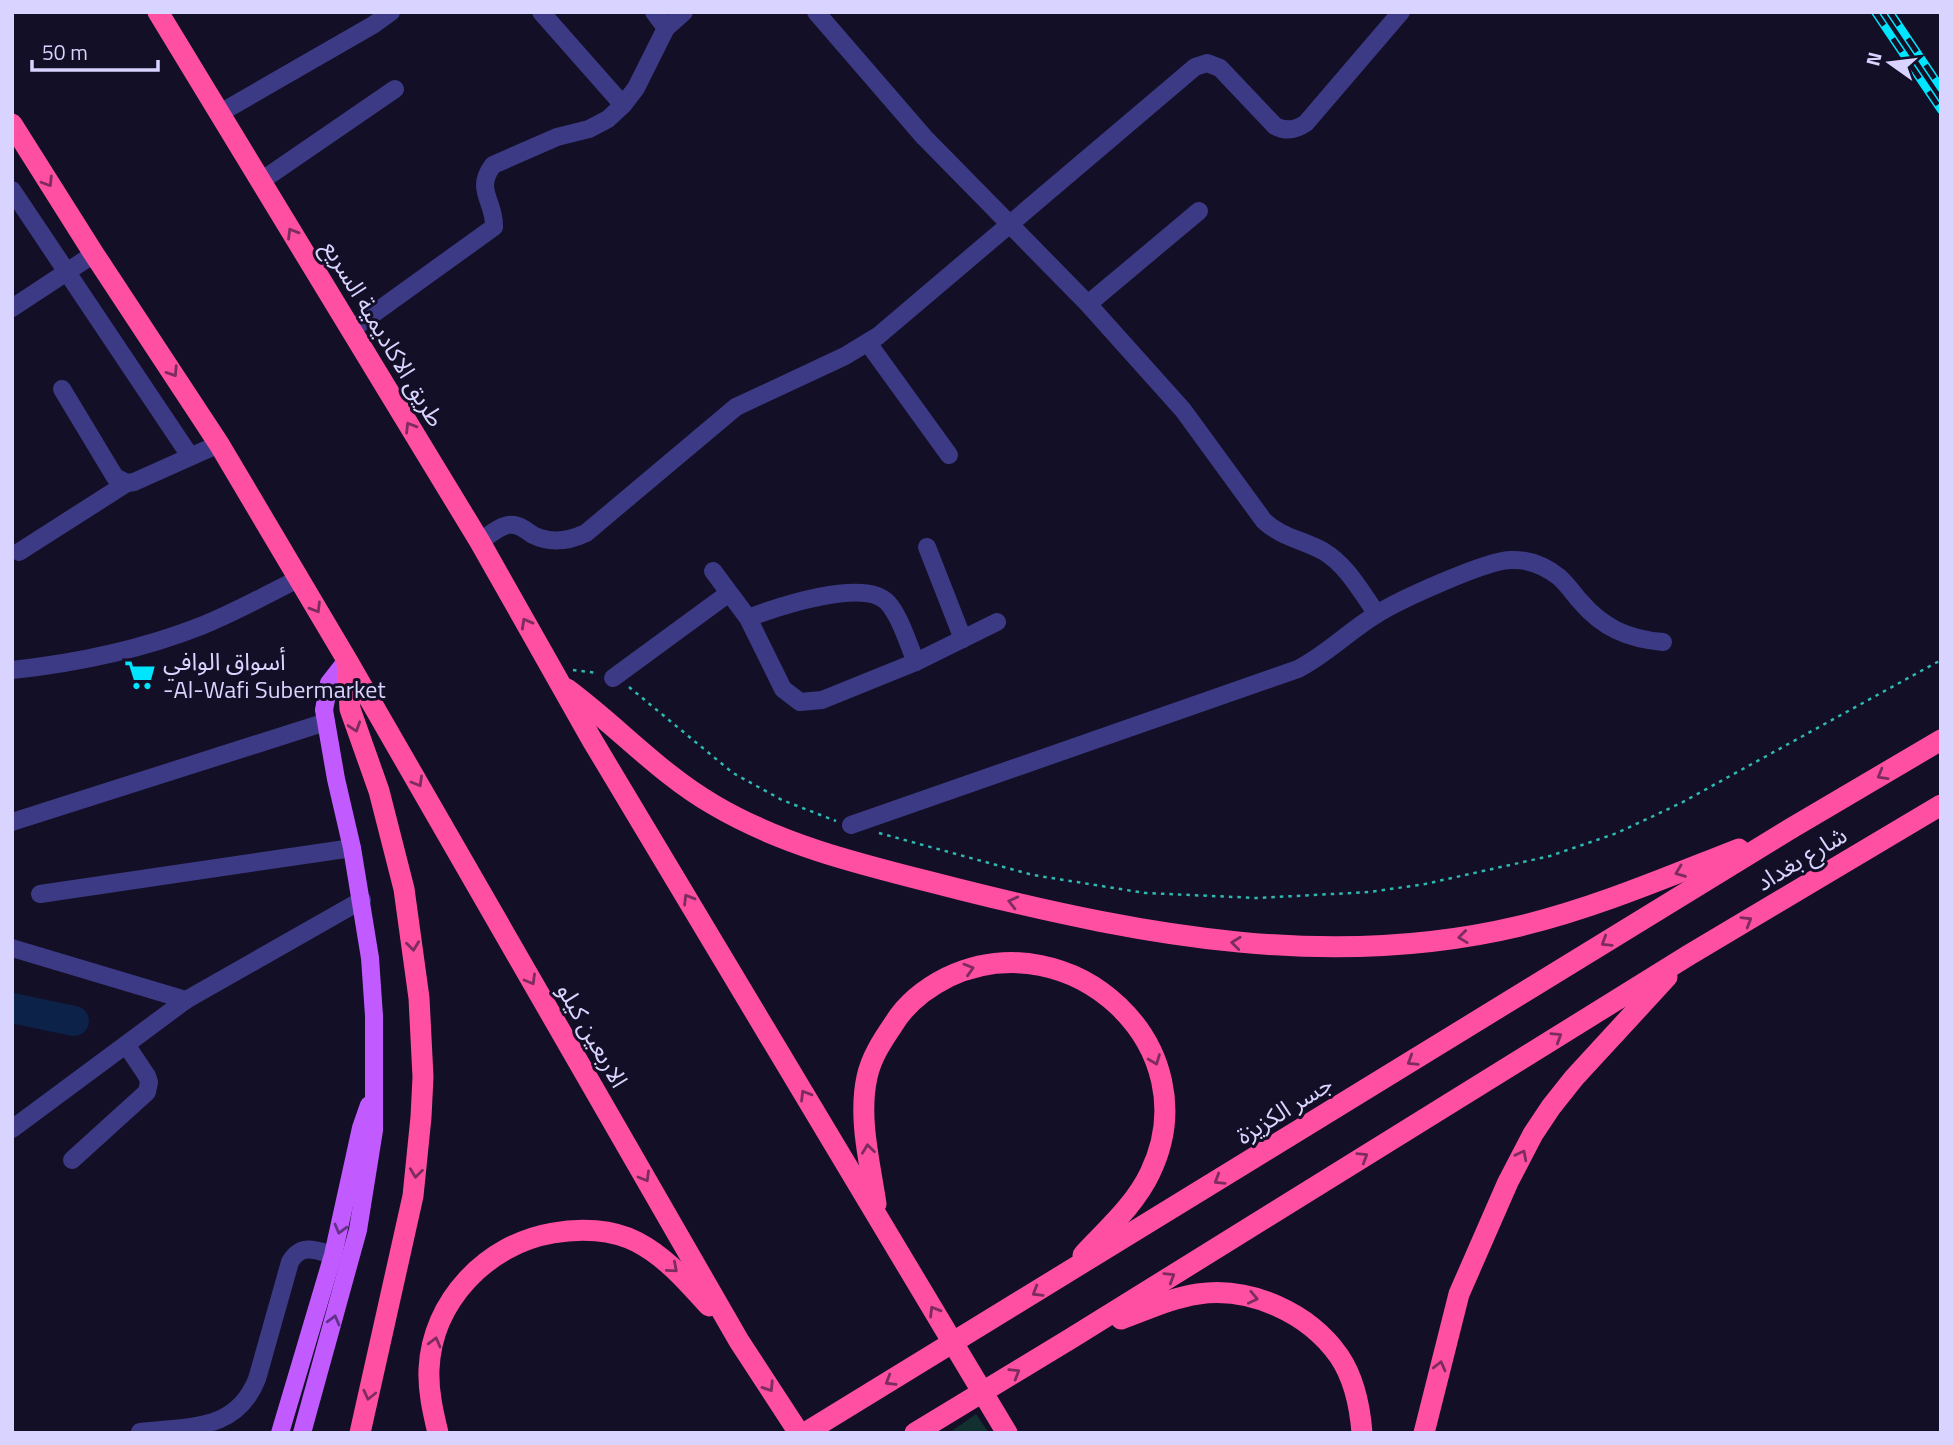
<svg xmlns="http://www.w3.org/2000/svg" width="1953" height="1445" font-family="'Titillium Web','Noto Sans Arabic',sans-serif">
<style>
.green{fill:#12302f}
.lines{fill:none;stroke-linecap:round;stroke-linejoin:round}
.river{stroke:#0c2248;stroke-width:30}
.path{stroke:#2fb8b0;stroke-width:2.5;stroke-dasharray:3.5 5;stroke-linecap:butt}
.minor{stroke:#3d3a85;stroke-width:18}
.major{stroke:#c25bff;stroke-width:18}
.highway{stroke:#ff4fa3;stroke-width:21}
.rail-casing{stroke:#00e5ff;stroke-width:8}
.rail{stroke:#130f26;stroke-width:5;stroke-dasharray:16;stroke-linecap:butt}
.oneway{stroke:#7d2c5e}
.oneway2{stroke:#623188}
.labels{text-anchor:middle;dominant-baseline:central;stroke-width:6;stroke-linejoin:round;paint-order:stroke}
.street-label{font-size:24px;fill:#d9d4ff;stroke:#130f26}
.poi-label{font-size:24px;fill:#d9d4ff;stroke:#130f26;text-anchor:start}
</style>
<rect width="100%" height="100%" fill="#130f26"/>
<!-- green -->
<polygon class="green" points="976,1414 989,1433 949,1433"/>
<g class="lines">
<!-- river -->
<polyline class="river" points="12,1008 74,1021"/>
<!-- path -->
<g class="path">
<polyline points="573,670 597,673"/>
<polyline points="629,687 733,773 782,800 836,821"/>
<polyline points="879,833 1033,875 1145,893 1257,898 1370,892 1425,884 1550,856 1617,833 1681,803 1941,660"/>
</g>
<!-- minor -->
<g class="minor">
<polyline points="541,12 623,105"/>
<polyline points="654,12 666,28"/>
<path d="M816,12L924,137L1088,304L1183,410L1264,521C1281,537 1303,540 1323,551C1347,565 1361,592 1377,614"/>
<polyline points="220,113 373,25 391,12"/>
<polyline points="261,181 395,89"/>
<polyline points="12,190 190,456"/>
<polyline points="1088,304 1199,211"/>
<polyline points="12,308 94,254"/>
<path d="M351,330L494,227C495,201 474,190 493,165L557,137L589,129L608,119L623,105L636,88L666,28L684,12"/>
<polyline points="868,343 949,455"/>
<polyline points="62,389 115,477 127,483 134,482 219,444"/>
<path d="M480,542C488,536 498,527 508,525C518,523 525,530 533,535C551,544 569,541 586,533L736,407L845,356L878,336L1195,67L1207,63L1220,68L1275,126C1286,132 1296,130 1306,123L1401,12"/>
<polyline points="927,547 963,639"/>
<polyline points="19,552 127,483"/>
<polyline points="713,571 748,618 783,689 800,702 822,700 916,662 997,622"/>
<path d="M748,618C777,607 865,577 888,603C901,618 908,644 916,662"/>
<path d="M12,670C77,663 140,650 201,626C234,613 266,595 298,579"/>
<polyline points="613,678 729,593"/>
<polyline points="12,822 326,722"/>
<path d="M851,825L1298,669C1327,654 1349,631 1377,614C1399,600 1485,561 1510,560C1528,559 1545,566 1559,577C1567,584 1573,593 1580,601C1603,628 1628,639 1663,642"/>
<polyline points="40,894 352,848"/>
<polyline points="12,948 186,1000"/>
<polyline points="12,1129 186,1000 362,900"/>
<polyline points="72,1160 147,1092 149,1082 147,1076 127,1046"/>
<path d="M140,1432C189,1426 236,1432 257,1379L290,1262C301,1243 315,1250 333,1255"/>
</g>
<!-- major -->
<g class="major">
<polyline points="280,1433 333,1255 361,1128 369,1105"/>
<polyline points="302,1433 358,1230 374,1130 374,1016 370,958 352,848 336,779 324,710 329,683 347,660"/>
</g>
<!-- highway -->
<g class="highway">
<polyline points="158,12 480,542 592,740 1007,1433"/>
<polyline points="12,124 94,254 219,444 347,660 739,1341 799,1433"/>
<polyline points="347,662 350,709 379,791 404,889 419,998 423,1077 421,1117 413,1196 360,1433"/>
<path d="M567,689C617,726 660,774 714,805C790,850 878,868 962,890C1146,936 1332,971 1520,926C1595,908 1667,877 1739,849"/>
<path d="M876,1204C870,1163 858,1118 867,1077C871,1058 882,1041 893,1025C906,1003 926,988 948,977C1072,919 1211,1047 1150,1173C1135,1205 1106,1230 1083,1255"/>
<path d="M1121,1319C1146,1310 1171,1298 1198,1294C1250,1286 1309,1313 1339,1356C1354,1378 1360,1407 1362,1433"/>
<path d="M438,1433C433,1412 428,1391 429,1369C432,1301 487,1244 553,1233C580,1228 612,1229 637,1242C666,1257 687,1282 709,1306"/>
<polyline points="805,1433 1790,829 1941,740"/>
<polyline points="915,1433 1070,1339 1689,955 1941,805"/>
<polyline points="1424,1433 1459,1294 1508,1182 1533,1134 1551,1107 1574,1078 1667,977"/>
</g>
<defs>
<g id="rail">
<polyline points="1875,12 1941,110"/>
<polyline points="1890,12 1941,88"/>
</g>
</defs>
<!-- rail casing -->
<use href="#rail" class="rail-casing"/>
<!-- rail -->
<use href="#rail" class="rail"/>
</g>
<!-- one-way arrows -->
<defs><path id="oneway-chevron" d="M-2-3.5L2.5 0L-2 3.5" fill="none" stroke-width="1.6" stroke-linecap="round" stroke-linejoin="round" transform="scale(1.75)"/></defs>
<g class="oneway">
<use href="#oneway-chevron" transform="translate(48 182) rotate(58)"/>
<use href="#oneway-chevron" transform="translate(292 233) rotate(-121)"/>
<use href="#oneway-chevron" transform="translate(173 372) rotate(57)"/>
<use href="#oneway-chevron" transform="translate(410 427) rotate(-121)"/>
<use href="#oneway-chevron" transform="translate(316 608) rotate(59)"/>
<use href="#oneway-chevron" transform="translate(526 623) rotate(-119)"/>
<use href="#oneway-chevron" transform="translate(355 727) rotate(72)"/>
<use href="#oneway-chevron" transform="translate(1882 775) rotate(150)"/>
<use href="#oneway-chevron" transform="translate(418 782) rotate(60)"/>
<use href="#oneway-chevron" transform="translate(1680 872) rotate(159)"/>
<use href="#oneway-chevron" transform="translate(688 899) rotate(-121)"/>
<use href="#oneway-chevron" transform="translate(1013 902) rotate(-166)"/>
<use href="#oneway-chevron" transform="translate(1747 921) rotate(-31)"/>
<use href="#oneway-chevron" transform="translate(1463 937) rotate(173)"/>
<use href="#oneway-chevron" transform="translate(1606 942) rotate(148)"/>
<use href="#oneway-chevron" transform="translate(1236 943) rotate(-174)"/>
<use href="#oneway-chevron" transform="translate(413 946) rotate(83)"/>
<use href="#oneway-chevron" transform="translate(969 969) rotate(-17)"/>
<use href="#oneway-chevron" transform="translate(531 980) rotate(60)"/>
<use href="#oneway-chevron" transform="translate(1557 1037) rotate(-32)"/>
<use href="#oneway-chevron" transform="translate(1155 1060) rotate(69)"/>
<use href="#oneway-chevron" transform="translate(1412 1061) rotate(148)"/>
<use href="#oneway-chevron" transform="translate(805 1095) rotate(-121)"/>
<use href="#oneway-chevron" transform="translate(868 1149) rotate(-97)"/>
<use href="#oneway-chevron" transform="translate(1522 1155) rotate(-63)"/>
<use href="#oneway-chevron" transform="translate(1363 1157) rotate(-32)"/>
<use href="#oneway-chevron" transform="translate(416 1173) rotate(97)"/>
<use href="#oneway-chevron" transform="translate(645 1177) rotate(60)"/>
<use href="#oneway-chevron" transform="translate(1219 1180) rotate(148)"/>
<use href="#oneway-chevron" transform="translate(673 1268) rotate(41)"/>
<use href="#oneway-chevron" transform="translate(1170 1277) rotate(-32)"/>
<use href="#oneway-chevron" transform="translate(1037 1292) rotate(149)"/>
<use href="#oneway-chevron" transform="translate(1253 1298) rotate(12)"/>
<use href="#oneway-chevron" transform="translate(934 1311) rotate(-121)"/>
<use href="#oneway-chevron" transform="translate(435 1342) rotate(-75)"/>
<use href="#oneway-chevron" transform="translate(1440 1366) rotate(-76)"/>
<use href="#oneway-chevron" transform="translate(1015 1373) rotate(-31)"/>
<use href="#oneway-chevron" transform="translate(890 1381) rotate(149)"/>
<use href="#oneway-chevron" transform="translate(769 1387) rotate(57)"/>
<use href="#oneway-chevron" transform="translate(369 1395) rotate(103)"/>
</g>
<g class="oneway2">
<use href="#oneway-chevron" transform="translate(340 1229) rotate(105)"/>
<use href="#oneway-chevron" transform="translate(334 1320) rotate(-75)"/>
</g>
<!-- icons -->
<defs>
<symbol id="supermarket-bare" viewBox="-9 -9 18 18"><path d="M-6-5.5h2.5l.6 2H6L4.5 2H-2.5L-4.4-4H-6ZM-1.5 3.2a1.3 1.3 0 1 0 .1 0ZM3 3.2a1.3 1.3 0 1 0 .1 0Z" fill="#00e5ff" stroke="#130f26" stroke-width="2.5" paint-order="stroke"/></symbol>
</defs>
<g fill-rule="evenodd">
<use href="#supermarket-bare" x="118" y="653" width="44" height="44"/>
</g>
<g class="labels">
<!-- street labels -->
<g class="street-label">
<text transform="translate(384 333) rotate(59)">طريق الاكاديمية السريع</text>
<text transform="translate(1801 858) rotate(-31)">شارع بغداد</text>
<text transform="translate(593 1035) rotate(60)">الاربعين كيلو</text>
<text transform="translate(1284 1109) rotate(-32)">جسر الكزيزة</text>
</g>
<!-- poi labels -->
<g class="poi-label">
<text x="163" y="661">أسواق الوافي<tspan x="163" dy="28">-Al-Wafi Subermarket</tspan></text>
</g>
</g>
<!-- border -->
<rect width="1953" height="1445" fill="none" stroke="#d9d4ff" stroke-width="28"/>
<!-- north arrow -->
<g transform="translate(1890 63) rotate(284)" stroke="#130f26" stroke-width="5" paint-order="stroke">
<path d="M0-5L12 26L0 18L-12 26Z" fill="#d9d4ff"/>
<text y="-10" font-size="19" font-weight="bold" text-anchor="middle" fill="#d9d4ff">N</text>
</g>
<!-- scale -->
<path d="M32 60v10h126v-10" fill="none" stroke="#d9d4ff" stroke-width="3.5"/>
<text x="42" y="60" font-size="21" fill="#d9d4ff" stroke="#130f26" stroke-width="5" paint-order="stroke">50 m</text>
</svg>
